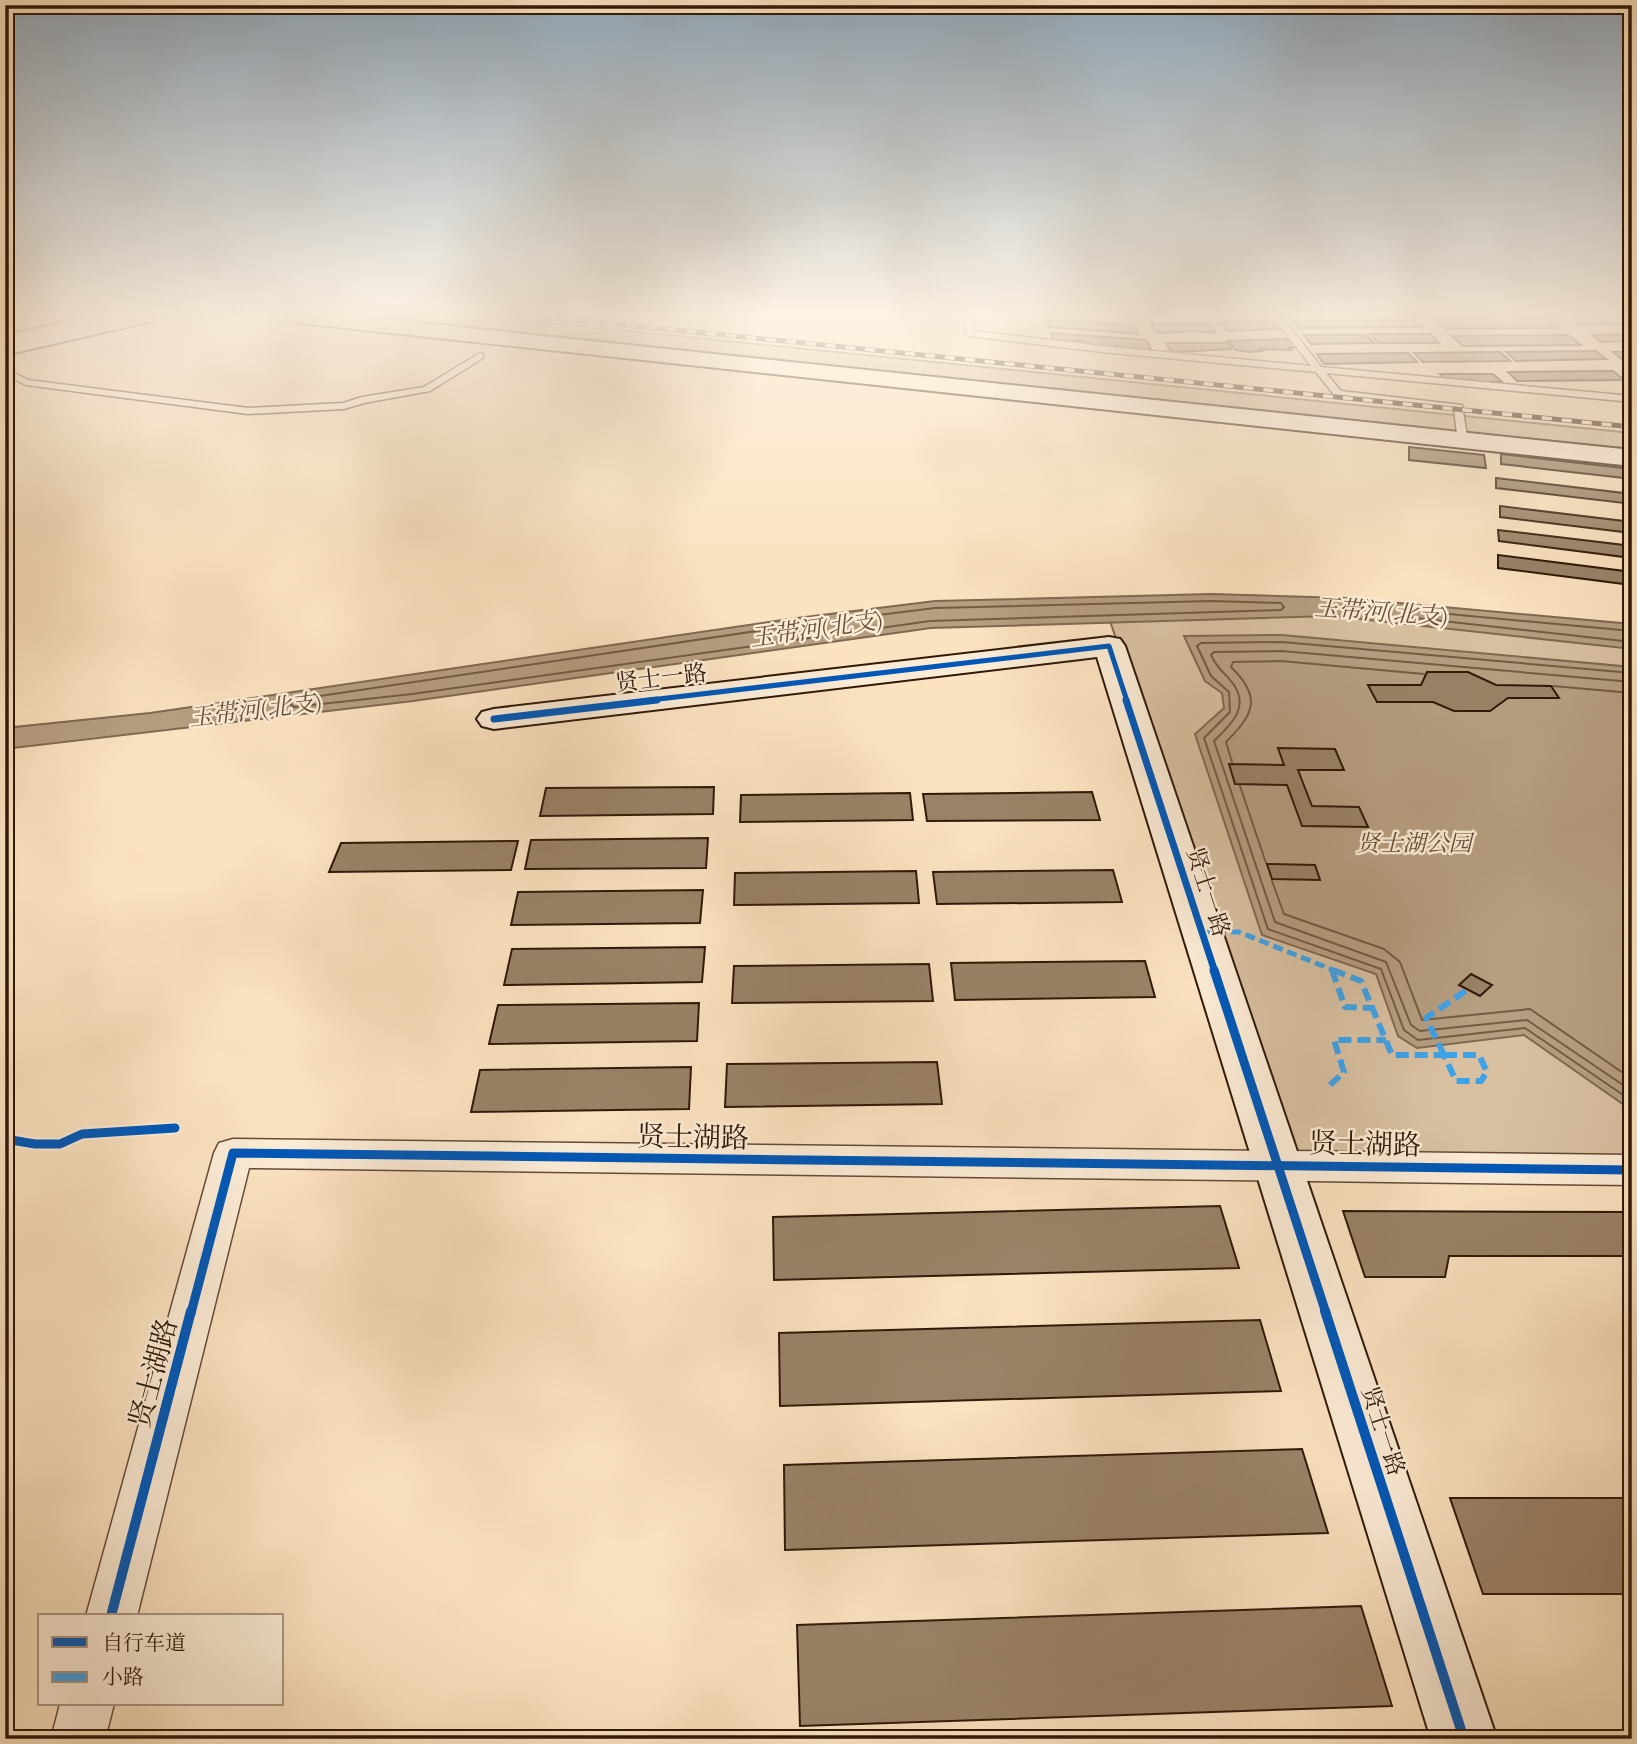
<svg xmlns="http://www.w3.org/2000/svg" width="1637" height="1744" font-family="'IM FELL French Canon','Noto Serif SC',serif">
<style>
.green{fill:#d8c0a1;stroke:#846c54;stroke-width:2}
.water{fill:#b69e81;stroke:#806951;stroke-width:2}
.lines{fill:none;stroke-linecap:round;stroke-linejoin:round}
.shore{stroke:#735c44;stroke-width:2}
.building{fill:#9a8268;stroke:#301908;stroke-width:2}
.lane-casing{stroke:#634b36;stroke-width:3}
.street-casing{stroke:#634b36;stroke-width:3}
.secondary-casing{stroke:#301908;stroke-width:4}
.primary-casing{stroke:#301908;stroke-width:4}
.lane{fill:#fcecd6;fill-rule:evenodd}
.street{fill:#fcecd6;fill-rule:evenodd}
.secondary{fill:#fcecd6;fill-rule:evenodd}
.primary{fill:#fbe2c0;fill-rule:evenodd}
.rail-casing{stroke:#301908;stroke-width:5}
.rail{stroke:#fcecd6;stroke-width:3.5;stroke-dasharray:10;stroke-linecap:butt}
.quiet-far1{stroke:#3ea2e9;stroke-width:5;stroke-dasharray:10 5;stroke-linecap:butt}
.quiet{stroke:#3ea2e9;stroke-width:6;stroke-dasharray:13 6;stroke-linecap:butt}
.cycleway-far3-casing{stroke:#fcecd6;stroke-width:9}
.cycleway-far2-casing{stroke:#fcecd6;stroke-width:11}
.cycleway-far1-casing{stroke:#fcecd6;stroke-width:13}
.cycleway-casing{stroke:#fcecd6;stroke-width:15}
.cycleway-far3{stroke:#0057b8;stroke-width:5}
.cycleway-far2{stroke:#0057b8;stroke-width:7}
.cycleway-far1{stroke:#0057b8;stroke-width:9}
.cycleway{stroke:#0057b8;stroke-width:10}
.labels{text-anchor:middle;dominant-baseline:central;stroke-width:5;stroke-linejoin:round;paint-order:stroke}
.street-label{font-size:23px;fill:#301908;stroke:#fcecd6}
.park-label{font-size:23px;font-style:italic;fill:#624b36;stroke:#fcecd6}
.water-label{font-size:24px;font-style:italic;fill:#664e38;stroke:#fcecd6}
.near-street-label{font-size:28px;fill:#301908;stroke:#fcecd6}
</style>
<rect width="100%" height="100%" fill="#fbe2c0"/>
<filter id="stains"><feTurbulence type="fractalNoise" baseFrequency=".00286" numOctaves="4"/><feColorMatrix values="0 0 0 0 .2 0 0 0 0 .09 0 0 0 0 .02 0 0 0 .5 -.17"/></filter>
<radialGradient id="worn" r=".72"><stop offset=".6" stop-color="#630" stop-opacity="0"/><stop offset="1" stop-color="#630" stop-opacity=".3"/></radialGradient>
<!-- green -->
<g class="green">
<polygon points="379,317 492,317 1632,433 1632,449 1272,414"/>
<polygon points="1332,614 1632,643 1632,1163 1291,1158 1109,618"/>
</g>
<!-- water -->
<g class="water">
<polygon points="1211,594 1344,598 1632,624 1632,649 1332,616 931,628 413,701 5,749 5,728 150,713 789,619 935,601"/>
<polygon points="1282,635 1632,667 1632,1107 1627,1107 1524,1035 1417,1048 1398,1036 1376,974 1262,935 1195,734 1224,708 1222,693 1205,681 1184,636"/>
</g>
<g class="lines">
<!-- shore -->
<g class="shore">
<polygon points="1211,601 1281,603 1284,607 1281,610 930,621 412,694 294,707 290,704 293,700 790,626 935,608"/>
<polyline points="1632,631 1406,610 1402,613 1406,617 1632,642"/>
<polyline points="1632,673 1282,642 1201,643 1197,646 1211,676 1229,692 1230,712 1204,738 1268,929 1381,969 1404,1030 1418,1040 1525,1028 1632,1101"/>
<path d="M1632,682L1282,651L1214,652L1211,655C1219,672 1226,673 1234,685C1250,709 1229,726 1214,741L1275,922L1386,962L1411,1025L1420,1031L1527,1020L1632,1091"/>
<polyline points="1553,686 1632,693"/>
<path d="M1232,762L1226,742C1253,715 1263,698 1231,667L1233,662L1281,661L1424,674"/>
<polyline points="1240,786 1266,863"/>
<polyline points="1272,881 1284,914 1384,949 1400,962 1422,1020 1530,1009 1632,1079"/>
</g>
</g>
<!-- building -->
<g class="building">
<polygon points="1570,317 1632,317 1632,324 1579,325"/>
<polygon points="1546,318 1559,328 1446,329 1435,319"/>
<polygon points="1047,320 1135,325 1138,334 1049,327"/>
<polygon points="1293,320 1414,320 1422,327 1299,328"/>
<polygon points="1272,321 1279,329 1228,331 1216,323"/>
<polygon points="1151,324 1212,324 1216,331 1211,331 1213,333 1196,331 1163,333 1155,332"/>
<polygon points="1051,333 1146,340 1151,349 1119,349 1118,346 1086,346 1084,341 1054,341"/>
<polygon points="1370,334 1431,334 1439,343 1378,343"/>
<polygon points="1632,334 1632,341 1601,342 1592,335"/>
<polygon points="1304,335 1366,335 1374,343 1311,344"/>
<polygon points="1568,335 1581,345 1463,346 1452,336"/>
<polygon points="1288,339 1297,347 1289,348 1291,350 1260,349 1262,351 1249,352 1236,350 1227,341"/>
<polygon points="1166,343 1227,343 1231,349 1178,352 1171,351"/>
<polygon points="1596,351 1606,359 1516,361 1506,352"/>
<polygon points="1500,352 1510,361 1423,362 1414,353"/>
<polygon points="1613,352 1632,352 1632,361 1624,361"/>
<polygon points="1408,353 1417,362 1324,364 1317,354"/>
<polygon points="1613,371 1624,380 1517,381 1508,372"/>
<polygon points="1440,374 1493,374 1502,382 1448,382"/>
<polygon points="1409,447 1484,455 1486,468 1409,460"/>
<polygon points="1501,454 1632,469 1632,479 1501,464"/>
<polygon points="1496,478 1632,494 1632,504 1496,488"/>
<polygon points="1500,506 1632,522 1632,533 1500,517"/>
<polygon points="1498,530 1632,546 1632,558 1499,541"/>
<polygon points="1498,555 1632,572 1632,585 1498,568"/>
<polygon points="1427,672 1468,672 1496,685 1551,686 1559,698 1508,698 1490,711 1454,711 1433,702 1377,702 1368,685 1421,685"/>
<polygon points="1278,748 1335,749 1344,770 1298,770 1312,806 1359,807 1368,827 1302,826 1287,785 1235,784 1229,764 1284,765"/>
<polygon points="714,787 713,814 540,816 546,788"/>
<polygon points="1092,792 1100,820 927,821 923,794"/>
<polygon points="910,793 913,820 740,822 741,795"/>
<polygon points="708,838 706,868 525,869 531,840"/>
<polygon points="518,841 511,870 329,872 341,843"/>
<polygon points="1267,864 1315,865 1320,880 1272,879"/>
<polygon points="1113,870 1122,902 937,904 933,872"/>
<polygon points="916,871 919,903 734,905 735,873"/>
<polygon points="703,890 700,923 511,925 518,892"/>
<polygon points="705,947 702,982 504,985 512,949"/>
<polygon points="1145,961 1155,997 955,1000 951,963"/>
<polygon points="929,964 933,1001 732,1003 734,966"/>
<polygon points="1471,974 1492,985 1480,996 1459,985"/>
<polygon points="699,1003 697,1041 489,1044 498,1005"/>
<polygon points="937,1062 942,1104 725,1107 727,1064"/>
<polygon points="691,1067 689,1109 471,1112 480,1070"/>
<polygon points="1220,1206 1239,1268 774,1280 773,1217"/>
<polygon points="1343,1211 1632,1212 1632,1256 1449,1256 1445,1277 1365,1277"/>
<polygon points="1260,1320 1281,1391 780,1406 779,1333"/>
<polygon points="1302,1449 1328,1533 785,1550 784,1465"/>
<polygon points="1450,1498 1632,1498 1632,1594 1483,1594"/>
<polygon points="1361,1606 1392,1706 800,1726 797,1625"/>
</g>
<g class="lines">
<defs>
<g id="lane">
<polygon points="966,317 974,317 973,331 1102,346 1311,366 1273,317 1282,317 1321,367 1632,396 1632,402 1326,373 1341,391 1462,405 1468,442 1463,445 1458,442 1454,409 1335,396 1316,372 1102,352 969,336 965,333"/>
<polygon points="480,353 483,354 483,358 430,391 364,403 344,409 248,414 26,385 5,375 5,368 28,380 248,408 343,403 362,397 424,387"/>
</g>
<g id="street">
<polygon points="233,1139 1632,1155 1632,1185 249,1168 137,1616 86,1616 214,1153 219,1143"/>
<polygon points="60,1704 114,1704 105,1739 51,1739"/>
</g>
<g id="secondary">
<polygon points="116,317 155,317 152,321 5,355 5,342"/>
<polygon points="288,317 361,317 1632,450 1632,466 298,323"/>
<polygon points="1109,637 1120,639 1125,646 1497,1739 1431,1739 1097,657 494,729 482,726 477,719 482,712 494,709"/>
</g>
<polygon id="primary" points="84,317 123,317 120,321 5,348 5,336"/>
</defs>
<!-- lane casing -->
<use href="#lane" class="lane-casing"/>
<!-- street casing -->
<use href="#street" class="street-casing"/>
<!-- secondary casing -->
<use href="#secondary" class="secondary-casing"/>
<!-- primary casing -->
<use href="#primary" class="primary-casing"/>
<!-- lane -->
<use href="#lane" class="lane"/>
<!-- street -->
<use href="#street" class="street"/>
<!-- secondary -->
<use href="#secondary" class="secondary"/>
<!-- primary -->
<use href="#primary" class="primary"/>
<defs>
<polyline id="rail" points="547,317 1632,427"/>
</defs>
<!-- rail casing -->
<use href="#rail" class="rail-casing"/>
<!-- rail -->
<use href="#rail" class="rail"/>
<!-- quiet-far1 -->
<g class="quiet-far1">
<polyline points="1201,932 1239,932 1338,972"/>
<polyline points="1332,969 1333,972"/>
</g>
<!-- quiet -->
<g class="quiet">
<polyline points="1332,970 1345,1007 1373,1008"/>
<polyline points="1333,970 1361,981 1392,1055 1444,1055"/>
<polygon points="1444,1055 1479,1055 1487,1072 1481,1081 1456,1081"/>
<polyline points="1444,1055 1426,1018 1467,990"/>
<polyline points="1330,1085 1344,1072 1334,1040 1386,1040"/>
</g>
<defs>
<polyline id="cycleway-far3" points="642,701 1109,646 1127,701"/>
<g id="cycleway-far2">
<polyline points="1126,700 1215,972"/>
<polyline points="494,719 657,700"/>
</g>
<g id="cycleway-far1">
<polyline points="1214,970 1326,1313"/>
<polyline points="5,1139 35,1144 60,1144 82,1134 175,1128"/>
<polyline points="191,1313 233,1153 1632,1170"/>
</g>
<g id="cycleway">
<polyline points="1325,1311 1464,1739"/>
<polyline points="111,1616 191,1311"/>
</g>
</defs>
<!-- cycleway-far3 casing -->
<use href="#cycleway-far3" class="cycleway-far3-casing"/>
<!-- cycleway-far2 casing -->
<use href="#cycleway-far2" class="cycleway-far2-casing"/>
<!-- cycleway-far1 casing -->
<use href="#cycleway-far1" class="cycleway-far1-casing"/>
<!-- cycleway casing -->
<use href="#cycleway" class="cycleway-casing"/>
<!-- cycleway-far3 -->
<use href="#cycleway-far3" class="cycleway-far3"/>
<!-- cycleway-far2 -->
<use href="#cycleway-far2" class="cycleway-far2"/>
<!-- cycleway-far1 -->
<use href="#cycleway-far1" class="cycleway-far1"/>
<!-- cycleway -->
<use href="#cycleway" class="cycleway"/>
</g>
<!-- sky -->
<linearGradient id="sky" x2="0" y2="1"><stop stop-color="#94abbf"/><stop offset="0.56" stop-color="#fdf2e3"/><stop offset="1" stop-color="#fdf2e3" stop-opacity="0"/></linearGradient>
<rect width="1637" height="562" fill="url(#sky)"/>
<g class="labels">
<!-- street labels -->
<g class="street-label">
<text transform="translate(661 678) rotate(-7)">贤士一路</text>
<text transform="translate(1208 892) rotate(72)">贤士一路</text>
<text transform="translate(1383 1431) rotate(72)">贤士一路</text>
</g>
<!-- park labels -->
<g class="park-label">
<text x="1414" y="843">贤士湖公园</text>
</g>
<!-- water labels -->
<g class="water-label">
<text transform="translate(1381 612) rotate(4)">玉带河(北支)</text>
<text transform="translate(816 629) rotate(-8)">玉带河(北支)</text>
<text transform="translate(255 710) rotate(-7)">玉带河(北支)</text>
</g>
<!-- near-street labels -->
<g class="near-street-label">
<text transform="translate(693 1137) rotate(1)">贤士湖路</text>
<text transform="translate(1365 1144) rotate(1)">贤士湖路</text>
<text transform="translate(153 1373) rotate(-75)">贤士湖路</text>
</g>
</g>
<!-- margin -->
<rect width="1637" height="1744" fill="none" stroke="#fbe2c0" stroke-width="28"/>
<rect x="7" y="7" width="1623" height="1730" fill="none" stroke="#301908" stroke-width="3.5"/>
<rect x="14" y="14" width="1609" height="1716" fill="none" stroke="#301908" stroke-width="2"/>
<!-- legend -->
<rect x="38" y="1614" width="245" height="91" fill="#fcecd6" stroke="#aa9884" stroke-width="2"/>
<rect x="52" y="1637" width="35" height="10" fill="#0057b8" stroke="#aa9884" stroke-width="2"/>
<text x="102" y="1650" font-size="21" fill="#301908">自行车道</text>
<rect x="52" y="1672" width="35" height="10" fill="#3ea2e9" stroke="#aa9884" stroke-width="2"/>
<text x="102" y="1684" font-size="21" fill="#301908">小路</text>
<rect width="100%" height="100%" filter="url(#stains)"/>
<rect width="100%" height="100%" fill="url(#worn)"/>
</svg>
